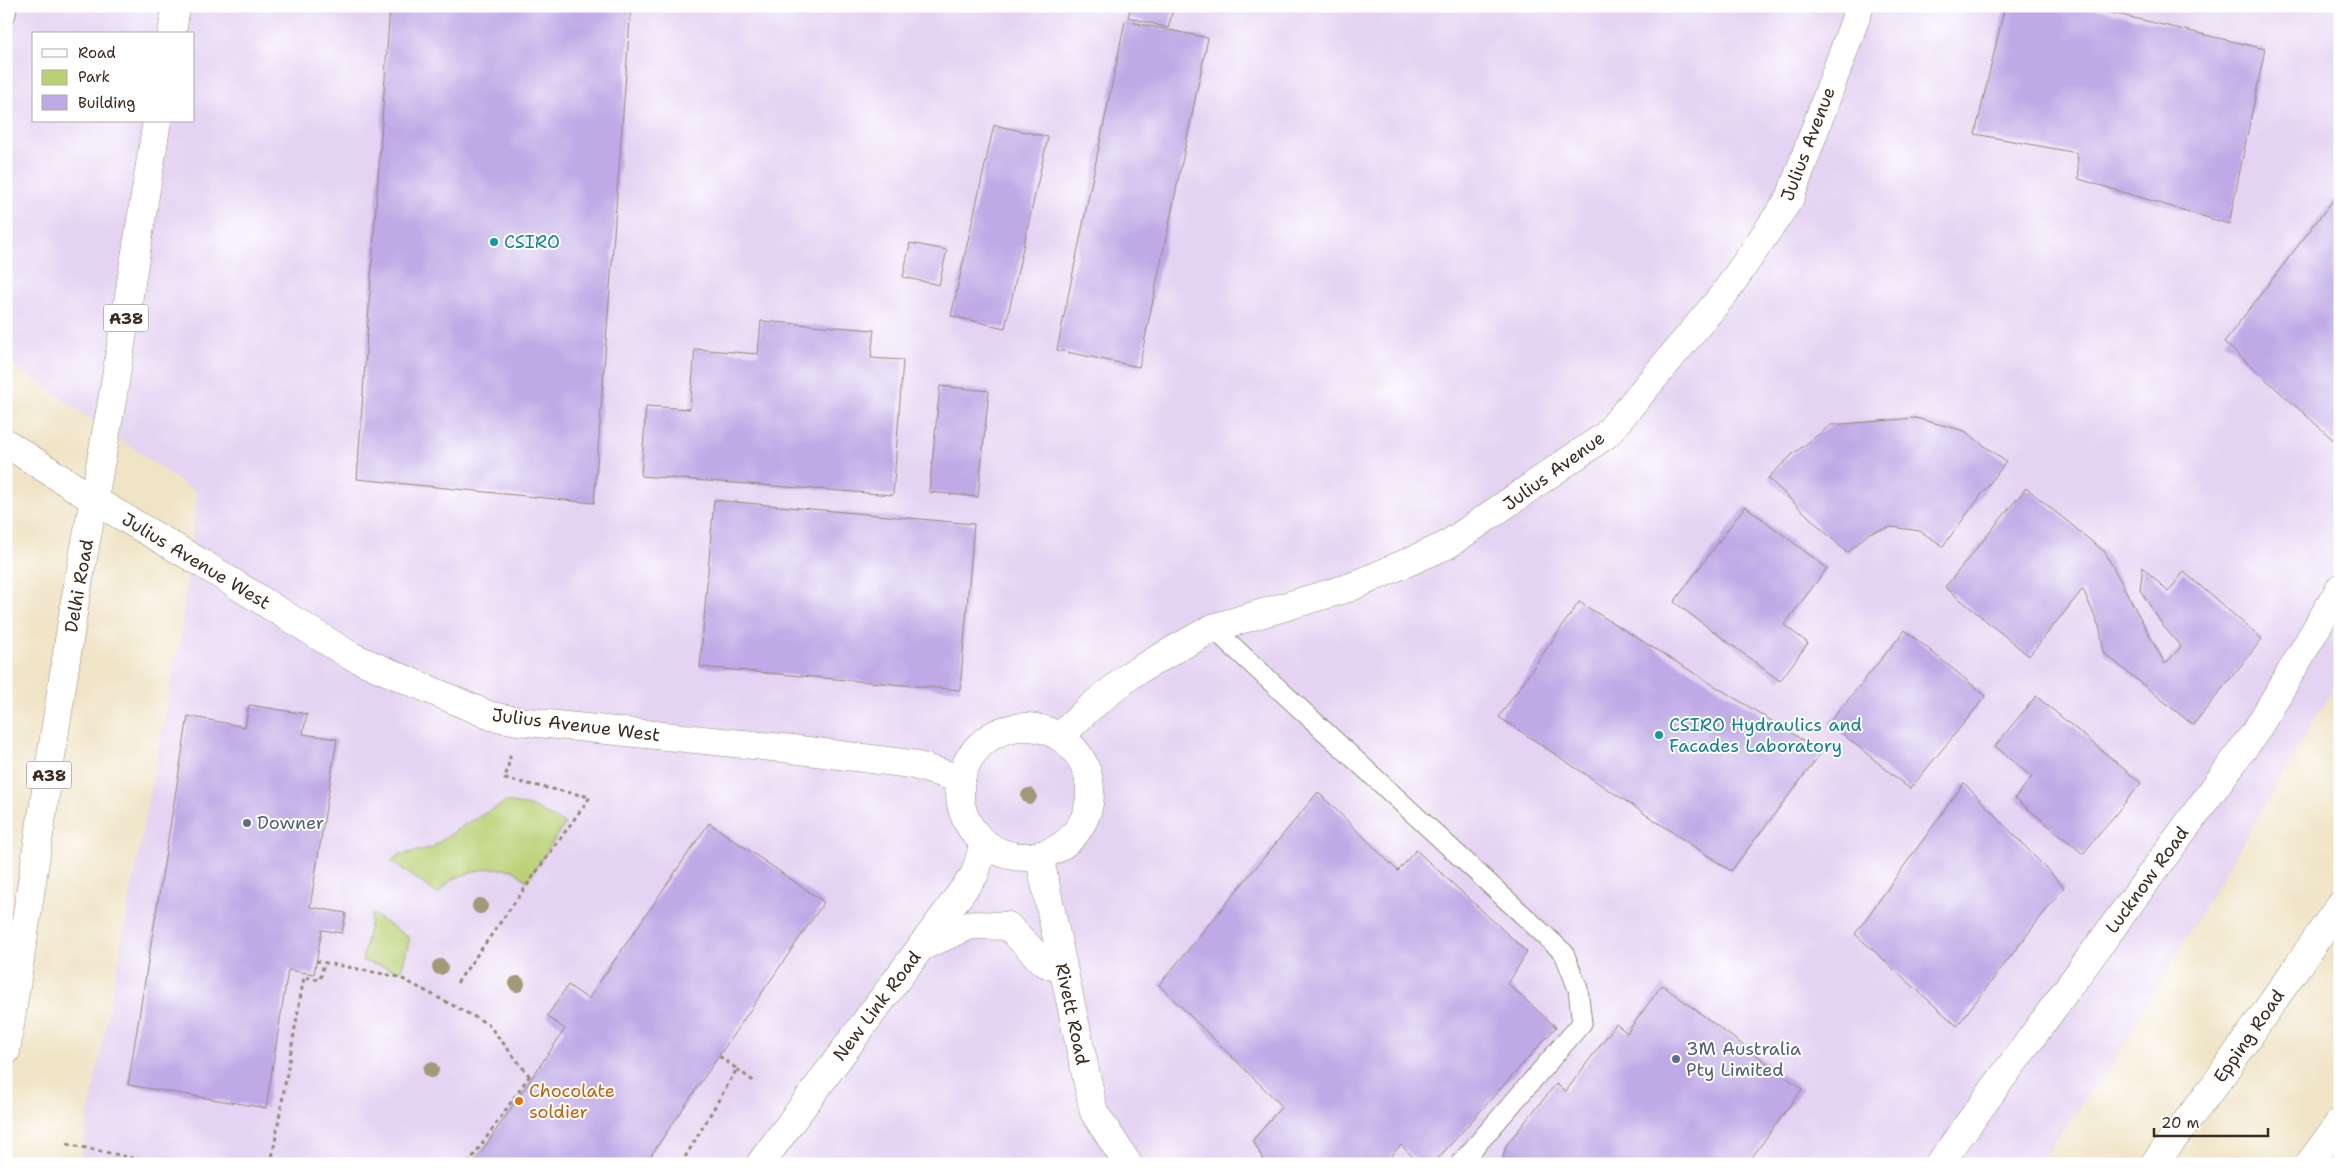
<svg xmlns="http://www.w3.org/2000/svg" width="2346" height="1170" font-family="'Shantell Sans',sans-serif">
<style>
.built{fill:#e4d3f2;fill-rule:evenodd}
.green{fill:#bad176;stroke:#7a7e4a}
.building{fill:#bfa9e6}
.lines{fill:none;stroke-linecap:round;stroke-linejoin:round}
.lane-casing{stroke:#968772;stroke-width:21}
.street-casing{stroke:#968772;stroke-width:29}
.primary-casing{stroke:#968772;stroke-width:29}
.highway-casing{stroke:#968772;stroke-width:29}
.path{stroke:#968772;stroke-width:3;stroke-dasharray:4 4;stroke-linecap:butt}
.lane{stroke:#fff;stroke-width:19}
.street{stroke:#fff;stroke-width:28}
.primary{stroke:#fff;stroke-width:28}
.highway{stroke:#fff;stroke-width:28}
.tree{fill:#a19978}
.culture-dot{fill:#0f9aa8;stroke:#fff;stroke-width:2}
.service-dot{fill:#5c6f8a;stroke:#fff;stroke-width:2}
.food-dot{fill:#e8710a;stroke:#fff;stroke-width:2}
.labels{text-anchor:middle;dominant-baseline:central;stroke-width:4;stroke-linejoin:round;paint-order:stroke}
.shield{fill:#fff;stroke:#766a62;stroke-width:1}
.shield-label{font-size:16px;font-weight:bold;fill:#3b2a1e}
.street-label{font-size:18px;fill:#3b2a1e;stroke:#fff}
.culture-label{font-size:18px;fill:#0d838f;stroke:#fff;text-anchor:start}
.service-label{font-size:18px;fill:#4e5e75;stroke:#fff;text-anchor:start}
.food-label{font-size:18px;fill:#c56008;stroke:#fff;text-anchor:start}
</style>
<rect width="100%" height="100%" fill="#fff"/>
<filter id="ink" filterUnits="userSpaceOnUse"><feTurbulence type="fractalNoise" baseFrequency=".02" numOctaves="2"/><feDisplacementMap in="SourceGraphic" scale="10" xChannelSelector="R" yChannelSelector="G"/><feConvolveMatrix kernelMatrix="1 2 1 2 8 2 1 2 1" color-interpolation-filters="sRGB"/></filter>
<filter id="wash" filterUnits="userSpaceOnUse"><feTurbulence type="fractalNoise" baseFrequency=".0096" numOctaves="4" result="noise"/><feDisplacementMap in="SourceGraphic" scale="20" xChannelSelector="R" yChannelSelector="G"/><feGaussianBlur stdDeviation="1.12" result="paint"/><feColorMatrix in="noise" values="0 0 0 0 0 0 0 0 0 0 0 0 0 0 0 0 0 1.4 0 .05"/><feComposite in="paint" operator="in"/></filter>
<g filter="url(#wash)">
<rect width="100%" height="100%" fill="#f0e4c6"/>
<!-- built -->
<path class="built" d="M6,6H2340V677L2112,1064L2038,1164H79L181,632L197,493L6,360ZM34,34H194V121H34Z"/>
<!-- green -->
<g class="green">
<polygon points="506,802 530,806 565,824 527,881 513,870 491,868 471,872 451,880 438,894 391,861 399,855 431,848 464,825"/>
<polygon points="372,914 410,938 401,971 362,961"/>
</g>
<g id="blocks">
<!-- building -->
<g class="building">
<polygon points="390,6 631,6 594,503 357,479"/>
<polygon points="1131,6 1174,6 1168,28 1128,17"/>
<polygon points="2005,6 2083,6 2265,49 2229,224 2079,179 2077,153 1975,134"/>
<polygon points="1125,21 1208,38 1139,367 1057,350"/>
<polygon points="994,125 1048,137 1005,328 951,316"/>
<polygon points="2340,191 2340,442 2338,444 2224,342"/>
<polygon points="910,243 947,250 939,285 903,277"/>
<polygon points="761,321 874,330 871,358 903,360 893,495 641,476 646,406 690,409 695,349 758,354"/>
<polygon points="940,386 989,391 978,497 929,492"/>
<polygon points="1915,418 1965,431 2006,462 1943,546 1920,531 1892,527 1869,533 1847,553 1768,478 1793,454 1831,425"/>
<polygon points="2026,488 2105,552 2165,664 2181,647 2163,626 2140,590 2143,567 2168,592 2184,572 2262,639 2193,725 2104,653 2100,629 2083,589 2029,656 1945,587"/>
<polygon points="714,500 974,524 960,690 700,667"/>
<polygon points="1745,506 1827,568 1784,625 1808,643 1780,681 1674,602"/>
<polygon points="1579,602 1822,752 1731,871 1499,717"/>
<polygon points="1905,630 1986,696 1910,789 1829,723"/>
<polygon points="2036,696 2141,783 2083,854 2015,798 2032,777 1995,746"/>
<polygon points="249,705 307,714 303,734 337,739 310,907 346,913 342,933 322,930 314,974 288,970 266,1108 128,1085 188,716 245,727"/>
<polygon points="1964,783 2064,887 1957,1026 1855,934"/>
<polygon points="1318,792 1398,871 1416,850 1527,952 1508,984 1556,1027 1433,1164 1420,1164 1401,1145 1384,1164 1265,1164 1253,1140 1282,1106 1159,985"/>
<polygon points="709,823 824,902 645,1164 473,1164 565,1029 547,1016 568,985 588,999"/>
<polygon points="1662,985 1802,1089 1747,1164 1501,1164 1507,1144 1556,1084 1566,1091 1616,1024 1627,1033"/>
</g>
</g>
</g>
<g filter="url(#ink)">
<use href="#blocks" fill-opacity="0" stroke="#968772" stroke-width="1"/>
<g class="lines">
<defs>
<g id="lane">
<polyline points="6,14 7,6"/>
<polyline points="1213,628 1564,953 1578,989 1582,1023 1460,1164"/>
</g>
<g id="street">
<polyline points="6,443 94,500 203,564 351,656 491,716 518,721 792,749 911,764 961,779"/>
<circle cx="1025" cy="792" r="65"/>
<polyline points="1060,737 1086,711 1133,673 1213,628 1351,587 1447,545 1606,435 1724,294 1790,198 1860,6"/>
<polyline points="1039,855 1094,1112 1128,1164"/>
<polyline points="921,947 971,925 1008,926 1043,962 1063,970"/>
<polyline points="760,1164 975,874 984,843"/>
<polyline points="1939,1164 2256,731 2340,588"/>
</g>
<g id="primary">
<polyline points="172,34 176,6"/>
<polyline points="6,1051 75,601 112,401 157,121"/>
<polyline points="2154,1164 2219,1079 2340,905"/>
</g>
<polyline id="highway" points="2309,1164 2340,1122"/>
</defs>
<!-- lane casing -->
<use href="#lane" class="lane-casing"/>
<!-- street casing -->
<use href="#street" class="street-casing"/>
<!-- primary casing -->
<use href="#primary" class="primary-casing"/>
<!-- highway casing -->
<use href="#highway" class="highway-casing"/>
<!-- path -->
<g class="path">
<polyline points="316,961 399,977 488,1024 531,1078"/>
<polyline points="457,983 590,797 505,779 511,753"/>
<polyline points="737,1069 756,1083"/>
<polyline points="67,1144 147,1161"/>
<polyline points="271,1164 304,977 320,980 324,962"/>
<polyline points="468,1164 530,1075"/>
<polyline points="681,1164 737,1069 719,1056"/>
</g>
<!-- lane -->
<use href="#lane" class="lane"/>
<!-- street -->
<use href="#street" class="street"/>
<!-- primary -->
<use href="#primary" class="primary"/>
<!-- highway -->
<use href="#highway" class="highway"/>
</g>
<!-- trees -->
<g class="tree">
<circle cx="1029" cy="796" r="8"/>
<circle cx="480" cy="906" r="8"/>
<circle cx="440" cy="967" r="8"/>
<circle cx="517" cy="984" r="8"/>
<circle cx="431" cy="1070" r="8"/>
</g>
</g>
<!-- markers -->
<g class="culture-dot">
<circle cx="494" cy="242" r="5"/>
<circle cx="1659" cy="735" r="5"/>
</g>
<g class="service-dot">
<circle cx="247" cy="823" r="5"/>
<circle cx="1676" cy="1059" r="5"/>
</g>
<circle class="food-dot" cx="519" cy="1101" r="5"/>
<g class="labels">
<!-- shield labels -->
<g class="shield">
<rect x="103.5" y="304.5" width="45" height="27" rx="4"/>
<rect x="26.5" y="761.5" width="45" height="27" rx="4"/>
</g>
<g class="shield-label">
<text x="126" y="318">A38</text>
<text x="49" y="775">A38</text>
</g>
<!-- street labels -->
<g class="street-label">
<text transform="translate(1808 144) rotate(-69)">Julius Avenue</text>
<text transform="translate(1554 471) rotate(-36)">Julius Avenue</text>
<text transform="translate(196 561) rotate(31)">Julius Avenue West</text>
<text transform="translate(79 586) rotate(-80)">Delhi Road</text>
<text transform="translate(576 725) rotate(7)">Julius Avenue West</text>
<text transform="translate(2147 880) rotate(-54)">Lucknow Road</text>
<text transform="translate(877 1006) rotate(-53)">New Link Road</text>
<text transform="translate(1072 1014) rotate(78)">Rivett Road</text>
<text transform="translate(2249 1036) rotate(-55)">Epping Road</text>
</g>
<!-- culture labels -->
<g class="culture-label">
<text x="504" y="242">CSIRO</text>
<text x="1669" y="725">CSIRO Hydraulics and<tspan x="1669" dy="21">Facades Laboratory</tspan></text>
</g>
<!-- service labels -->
<g class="service-label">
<text x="257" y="823">Downer</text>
<text x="1686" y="1049">3M Australia<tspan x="1686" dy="21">Pty Limited</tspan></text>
</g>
<!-- food labels -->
<g class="food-label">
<text x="529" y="1091">Chocolate<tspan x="529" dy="21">soldier</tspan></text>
</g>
</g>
<!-- margin -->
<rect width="2346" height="1170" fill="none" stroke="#fff" stroke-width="25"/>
<!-- legend -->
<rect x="32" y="32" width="162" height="90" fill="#ffffff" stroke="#b1aaa5"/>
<rect x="42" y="49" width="25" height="8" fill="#ffffff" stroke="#b1aaa5"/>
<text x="78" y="58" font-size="15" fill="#3b2a1e">Road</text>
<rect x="42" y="70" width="25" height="15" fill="#bad176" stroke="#b1aaa5"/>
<text x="78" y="82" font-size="15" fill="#3b2a1e">Park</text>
<rect x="42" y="95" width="25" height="15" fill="#bfa9e6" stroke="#b1aaa5"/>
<text x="78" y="108" font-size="15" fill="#3b2a1e">Building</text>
<!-- scale -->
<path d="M2154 1128v8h114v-8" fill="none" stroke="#3b2a1e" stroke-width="2.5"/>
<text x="2161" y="1128" font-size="15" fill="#3b2a1e" stroke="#ffffff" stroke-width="4" paint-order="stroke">20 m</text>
</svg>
